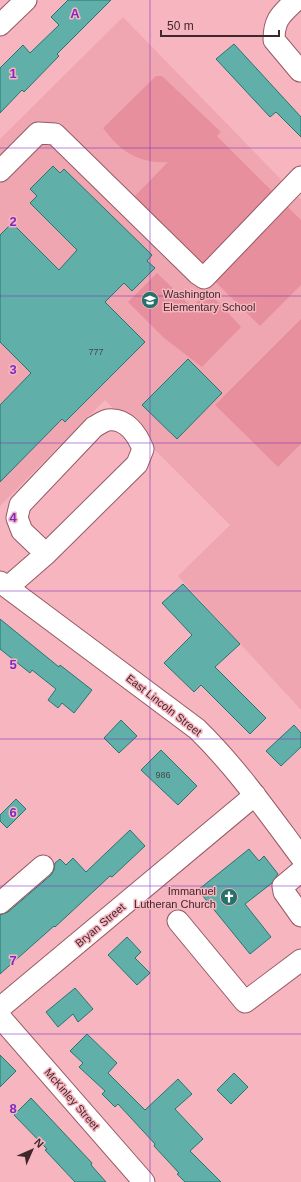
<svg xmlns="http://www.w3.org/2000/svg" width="301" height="1182" font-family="Arial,sans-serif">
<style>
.built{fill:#efa6b1}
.green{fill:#e88f9e}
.building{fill:#61afa9;stroke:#237771}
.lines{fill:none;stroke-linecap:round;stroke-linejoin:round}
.minor-casing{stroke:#955a64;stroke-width:23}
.minor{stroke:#fff;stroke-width:21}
.grid{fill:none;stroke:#7b2cbf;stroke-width:1;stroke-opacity:0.55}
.labels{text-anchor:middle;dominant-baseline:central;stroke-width:3;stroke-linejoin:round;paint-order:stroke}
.number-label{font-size:9px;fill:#48494a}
.poi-label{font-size:11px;fill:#40272b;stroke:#f7b5bf;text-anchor:start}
.street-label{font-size:11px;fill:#40272b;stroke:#f7b5bf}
.grid-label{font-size:13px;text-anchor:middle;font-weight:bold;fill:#7b2cbf;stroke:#f7b5bf;stroke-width:3;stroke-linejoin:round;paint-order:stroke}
</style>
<rect width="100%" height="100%" fill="#f7b5bf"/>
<!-- built -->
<polygon class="built" points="123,17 301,200 301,710 178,576 230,525 105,400 0,506 0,139"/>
<!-- green -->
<g class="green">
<path d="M156,76H162L221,132L217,136L301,220V285L260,326L132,199L168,162C151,164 130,157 118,145C112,140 108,134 103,128Z"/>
<polygon points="157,273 192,307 208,291 241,327 202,367 164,338 128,302"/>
<polygon points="301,319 301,444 278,467 215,405"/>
</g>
<!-- building -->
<g class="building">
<polygon points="68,0 111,0 57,54 59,56 24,92 22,90 0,113 0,68 23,45 30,53 59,25 51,17"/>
<polygon points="234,44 301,117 301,137 276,112 270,117 216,59"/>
<polygon points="53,166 60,173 64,169 152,255 147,261 155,268 132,291 124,283 105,302 145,342 65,422 62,419 0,482 0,405 31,373 0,342 0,235 12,223 59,270 77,250 30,203 37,196 30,189"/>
<polygon points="188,359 222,393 177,439 142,405"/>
<polygon points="183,584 240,644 215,667 266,718 250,734 201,685 194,692 164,663 192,635 162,603"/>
<polygon points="0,619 59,667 60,665 92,690 74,713 62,703 58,708 48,700 56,689 32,670 30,673 0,649"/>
<polygon points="121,720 137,736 119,753 104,738"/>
<polygon points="294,725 301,733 301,747 281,766 266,751"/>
<polygon points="161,750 197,786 178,805 141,770"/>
<polygon points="16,799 26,809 7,828 0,821 0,815"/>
<polygon points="130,830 145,846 112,877 110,876 55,927 54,926 0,974 0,915 8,912 51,875 54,870 55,863 60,859 66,865 73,858 86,872"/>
<polygon points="249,849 259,861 264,856 278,874 272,883 245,904 271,937 250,954 198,890"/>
<polygon points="127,937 141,952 135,958 150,973 137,985 108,955"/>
<polygon points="75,988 93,1009 78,1022 73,1014 58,1027 46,1012"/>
<polygon points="87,1034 117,1063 108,1073 145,1110 178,1079 192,1094 175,1109 203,1139 190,1151 221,1182 185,1182 177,1174 179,1173 154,1146 155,1144 118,1104 115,1107 102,1094 105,1091 79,1067 83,1063 70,1051"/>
<polygon points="0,1055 16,1071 0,1087"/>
<polygon points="234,1073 248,1087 231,1104 217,1090"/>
<polygon points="31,1098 92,1163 91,1165 106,1182 75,1182 45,1150 47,1149 14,1115"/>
</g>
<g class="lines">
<defs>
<g id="minor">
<path d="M296,0C282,14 274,18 274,40L300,71"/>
<polyline points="0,25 26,0"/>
<polyline points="0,171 38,133 55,134 198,274 204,278 301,177"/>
<path d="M0,582L197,729C237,768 268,813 301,857"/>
<path d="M8,587L46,554L137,464L143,449C137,434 126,418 108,420C103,421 98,425 94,427L20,505L17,518L22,531L46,554"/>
<polyline points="301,871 283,886 284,892 301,916"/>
<polyline points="0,903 43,866"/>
<polyline points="178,921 245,1002 301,960"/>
<polyline points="0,1008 255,795"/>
<polyline points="0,1017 144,1182"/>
</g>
</defs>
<!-- minor casing -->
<use href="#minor" class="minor-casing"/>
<!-- minor -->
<use href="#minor" class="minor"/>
</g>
<!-- grid -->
<path class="grid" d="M150,0V1182M0,148H301M0,296H301M0,443H301M0,591H301M0,739H301M0,886H301M0,1034H301"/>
<!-- icons -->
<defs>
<symbol id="school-disc" viewBox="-11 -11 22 22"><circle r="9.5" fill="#27716c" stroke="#f7b5bf"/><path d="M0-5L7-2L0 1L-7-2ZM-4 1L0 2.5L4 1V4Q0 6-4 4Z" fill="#fff"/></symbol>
<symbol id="church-disc" viewBox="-11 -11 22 22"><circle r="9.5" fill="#27716c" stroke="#f7b5bf"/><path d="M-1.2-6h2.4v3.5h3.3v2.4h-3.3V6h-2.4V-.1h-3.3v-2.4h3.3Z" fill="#fff"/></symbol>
</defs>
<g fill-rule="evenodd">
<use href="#school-disc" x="140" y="290" width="20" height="20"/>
<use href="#church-disc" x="219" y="887" width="20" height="20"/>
</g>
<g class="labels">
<!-- number labels -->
<g class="number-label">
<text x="96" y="352">777</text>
<text x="163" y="775">986</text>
</g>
<!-- poi labels -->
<g class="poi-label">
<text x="163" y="294">Washington<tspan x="163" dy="13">Elementary School</tspan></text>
<text x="216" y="891" text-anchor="end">Immanuel<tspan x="216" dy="13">Lutheran Church</tspan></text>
</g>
<!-- street labels -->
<g class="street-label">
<text transform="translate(164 705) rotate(38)">East Lincoln Street</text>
<text transform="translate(100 925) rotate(-40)">Bryan Street</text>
<text transform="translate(72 1099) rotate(49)">McKinley Street</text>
</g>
</g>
<g class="grid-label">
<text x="75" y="18">A</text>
<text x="13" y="78">1</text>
<text x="13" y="226">2</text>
<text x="13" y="374">3</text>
<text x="13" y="522">4</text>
<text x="13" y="669">5</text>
<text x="13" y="817">6</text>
<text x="13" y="965">7</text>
<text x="13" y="1113">8</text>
</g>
<!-- north arrow -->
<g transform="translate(32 1150) rotate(45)" stroke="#f7b5bf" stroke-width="3" paint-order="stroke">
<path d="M0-3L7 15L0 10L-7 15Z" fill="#40272b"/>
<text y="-6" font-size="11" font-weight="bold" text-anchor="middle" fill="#40272b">N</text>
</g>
<!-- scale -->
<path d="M161 30v6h118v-6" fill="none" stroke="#40272b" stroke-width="2"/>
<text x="167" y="30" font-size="12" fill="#40272b" stroke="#f7b5bf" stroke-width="3" paint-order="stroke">50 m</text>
</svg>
